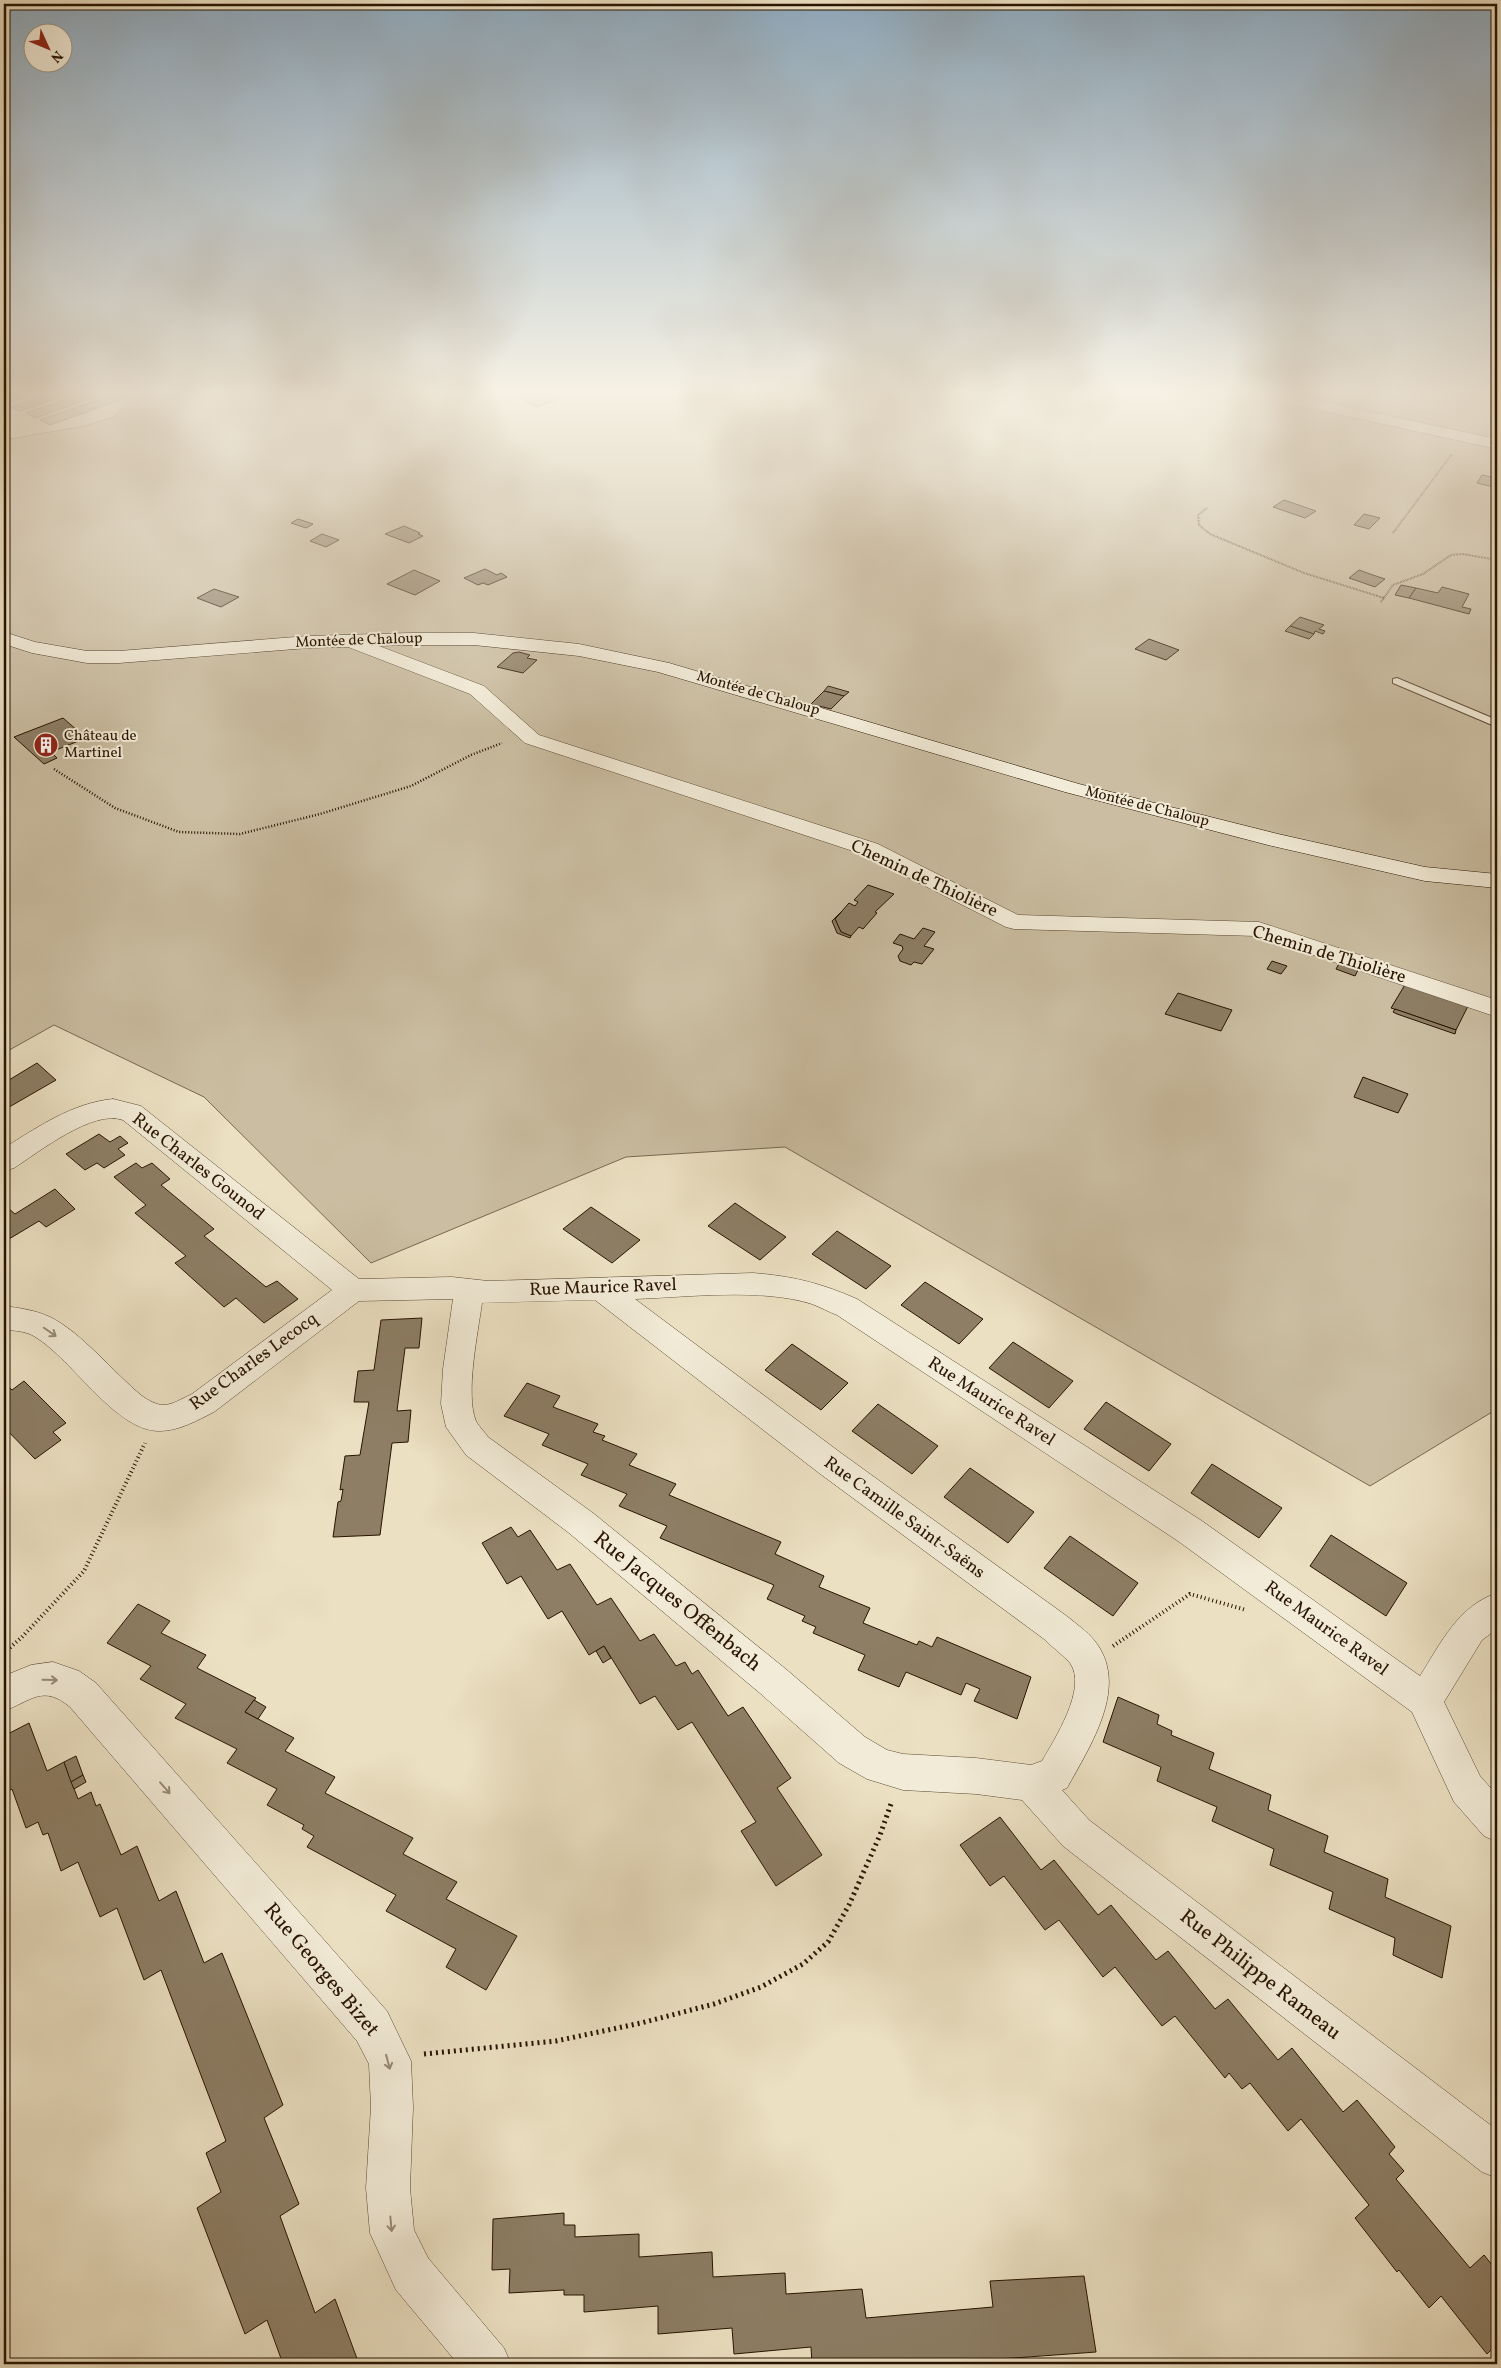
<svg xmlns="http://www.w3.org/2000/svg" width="1501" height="2368" font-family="Vollkorn,serif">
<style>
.green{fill:#cabda1;stroke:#796851}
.building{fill:#8d7e65;stroke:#281401}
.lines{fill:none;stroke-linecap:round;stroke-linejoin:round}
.lane-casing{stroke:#594731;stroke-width:2}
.street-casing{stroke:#594731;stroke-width:1}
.secondary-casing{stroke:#281401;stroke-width:1}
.path-far3{stroke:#281401;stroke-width:2;stroke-dasharray:0.5 1;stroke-linecap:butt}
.path-far2{stroke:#281401;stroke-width:2.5;stroke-dasharray:1 2;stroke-linecap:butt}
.path-far1{stroke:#281401;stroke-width:4;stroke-dasharray:1 3;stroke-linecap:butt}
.path{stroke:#281401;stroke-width:5;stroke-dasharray:2 4;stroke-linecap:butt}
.lane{fill:#f2ebd7;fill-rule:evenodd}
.street{fill:#f2ebd7;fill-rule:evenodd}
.secondary{fill:#f2ebd7;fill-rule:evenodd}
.oneway{stroke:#978a77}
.labels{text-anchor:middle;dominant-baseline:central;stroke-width:4;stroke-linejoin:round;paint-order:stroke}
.far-street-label{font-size:15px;fill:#281401;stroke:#f2ebd7}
.far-poi-label{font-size:15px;fill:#281401;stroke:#f2ebd7;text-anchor:start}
.street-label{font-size:18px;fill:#281401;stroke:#f2ebd7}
.near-street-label{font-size:21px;fill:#281401;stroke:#f2ebd7}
</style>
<rect width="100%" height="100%" fill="#ebe0c2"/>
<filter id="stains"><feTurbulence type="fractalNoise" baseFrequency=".004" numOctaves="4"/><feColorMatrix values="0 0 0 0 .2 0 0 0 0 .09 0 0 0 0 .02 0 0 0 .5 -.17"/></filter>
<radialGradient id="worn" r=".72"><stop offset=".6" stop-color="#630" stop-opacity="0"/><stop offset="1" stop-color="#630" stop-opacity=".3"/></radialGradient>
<!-- green -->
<polygon class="green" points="144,395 1497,395 1497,1409 1370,1486 785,1147 626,1157 371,1263 204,1097 54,1025 4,1053 4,440 85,426 114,417 127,402"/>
<!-- building -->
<g class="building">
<polygon points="9,395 31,395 9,403 4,401 4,397"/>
<polygon points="45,395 66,395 20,411 11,407"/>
<polygon points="78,395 100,395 36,418 26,413"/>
<polygon points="112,395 134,395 50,425 40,420"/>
<polygon points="535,395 554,395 561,398 537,407 522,400"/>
<polygon points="1482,475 1497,478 1497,488 1477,483"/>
<polygon points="1284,500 1316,511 1305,518 1273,507"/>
<polygon points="1364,514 1380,518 1369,529 1354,525"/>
<polygon points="298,519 313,524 306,528 291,523"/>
<polygon points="404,526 420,533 418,534 423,536 409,543 385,534"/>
<polygon points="322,534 339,540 326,547 310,541"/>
<polygon points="485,569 497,575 501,573 507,577 488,585 483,583 478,585 464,578"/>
<polygon points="414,570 440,581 415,595 387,584"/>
<polygon points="1359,570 1370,574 1385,579 1375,587 1349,578"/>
<polygon points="1401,585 1416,588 1409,598 1395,595"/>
<polygon points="1442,587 1469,594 1462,607 1471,609 1469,614 1409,598 1416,588 1438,593"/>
<polygon points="214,589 239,597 221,607 197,598"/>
<polygon points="1300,617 1324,625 1319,629 1325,631 1323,634 1315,631 1314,634 1290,626"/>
<polygon points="1290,626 1314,634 1309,639 1285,631"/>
<polygon points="1149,639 1179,650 1166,660 1135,649"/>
<polygon points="519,652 530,655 527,658 537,660 523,673 497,667 513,653"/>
<polygon points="828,686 849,692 844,696 824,691"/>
<polygon points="824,691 844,696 831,709 811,704"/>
<polygon points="63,718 86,738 51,752 57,758 44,764 14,737"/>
<polygon points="868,885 894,894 875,912 877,913 863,929 859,927 851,936 841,932 835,919 849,903 855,906 858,902 854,900"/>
<polygon points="842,911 835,919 841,932 851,936 850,938 837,933 832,921"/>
<polygon points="923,928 935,932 924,946 934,949 922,964 914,962 911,965 900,961 898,956 903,949 902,946 893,943 900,934 914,939"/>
<polygon points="1272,961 1287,966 1281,974 1267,969"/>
<polygon points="1340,962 1359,968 1355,976 1336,969"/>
<polygon points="1406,983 1468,1006 1456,1030 1391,1008"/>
<polygon points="1178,993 1232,1010 1221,1031 1165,1014"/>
<polygon points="1395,1009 1456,1030 1455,1034 1397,1014 1393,1012"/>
<polygon points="37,1063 56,1080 4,1110 4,1083"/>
<polygon points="1363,1077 1408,1094 1398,1113 1354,1097"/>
<polygon points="99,1134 110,1142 120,1136 128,1143 118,1149 125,1155 104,1168 97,1163 85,1170 66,1154"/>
<polygon points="136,1163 142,1168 152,1163 170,1179 161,1185 214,1229 204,1236 266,1287 277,1281 298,1299 264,1323 236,1298 224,1307 175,1263 186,1256 135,1213 146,1205 114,1177"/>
<polygon points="55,1189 75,1209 46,1227 39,1221 4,1242 4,1210 8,1208 15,1214"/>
<polygon points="735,1203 760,1220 786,1237 760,1260 708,1226"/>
<polygon points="591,1207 640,1240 612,1263 563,1229"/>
<polygon points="837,1231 891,1266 866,1289 812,1254"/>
<polygon points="925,1282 983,1319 959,1344 901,1305"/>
<polygon points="422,1318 419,1348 405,1348 397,1411 411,1410 408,1442 392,1443 380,1535 333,1537 338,1502 341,1501 343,1489 340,1490 345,1456 360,1455 369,1402 354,1402 358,1371 374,1370 381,1320"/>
<polygon points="1013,1342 1073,1381 1049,1408 989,1368"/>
<polygon points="792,1344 848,1383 821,1410 765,1370"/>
<polygon points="24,1381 66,1423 53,1432 61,1440 35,1459 4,1427 4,1382 12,1390"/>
<polygon points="527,1383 560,1396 553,1407 598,1424 593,1432 605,1436 602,1440 637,1454 629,1465 676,1484 669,1495 781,1542 775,1554 824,1576 819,1587 870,1608 863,1623 917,1645 919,1641 932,1647 937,1637 1031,1677 1017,1719 974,1701 980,1689 966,1683 961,1695 906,1672 899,1687 858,1670 865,1655 813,1633 816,1627 802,1621 805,1616 767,1599 774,1585 660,1538 667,1526 619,1506 627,1494 581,1475 588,1464 542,1445 549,1434 504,1416"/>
<polygon points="1106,1402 1171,1444 1149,1471 1084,1429"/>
<polygon points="878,1404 938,1446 912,1474 852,1431"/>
<polygon points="1212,1464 1282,1508 1259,1538 1191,1493"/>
<polygon points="970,1468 1034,1512 1008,1543 944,1497"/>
<polygon points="511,1527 518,1537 530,1530 557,1570 570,1564 597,1605 611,1598 640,1641 654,1634 676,1666 685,1662 692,1674 698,1670 728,1716 743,1707 791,1778 777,1788 822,1855 776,1886 741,1831 756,1822 692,1722 678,1730 655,1696 640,1704 604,1646 589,1655 562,1611 548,1619 521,1576 507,1584 482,1543"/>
<polygon points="1331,1535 1407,1583 1386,1616 1310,1566"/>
<polygon points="1070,1536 1138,1583 1113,1616 1044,1568"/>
<polygon points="138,1604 170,1621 161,1633 206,1655 197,1668 256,1698 245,1712 294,1738 285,1751 335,1777 325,1793 413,1838 403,1854 457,1882 446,1899 517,1936 486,1990 446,1967 456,1949 386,1911 396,1895 307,1847 314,1836 302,1829 304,1825 267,1805 277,1789 227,1763 237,1749 175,1718 186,1704 140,1679 151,1666 107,1643"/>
<polygon points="604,1646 611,1658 603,1663 596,1651"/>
<polygon points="1118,1697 1159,1715 1157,1724 1172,1731 1171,1735 1214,1753 1209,1769 1271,1795 1268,1810 1328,1836 1324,1852 1388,1879 1385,1897 1451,1926 1442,1978 1393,1955 1395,1938 1329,1909 1333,1892 1270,1865 1274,1849 1212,1821 1217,1807 1157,1781 1161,1767 1103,1742"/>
<polygon points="254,1700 266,1707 258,1719 245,1712"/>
<polygon points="29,1723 47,1771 64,1762 78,1799 91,1792 96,1806 100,1804 121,1855 137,1846 159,1901 176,1891 204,1963 222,1953 283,2105 264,2118 299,2204 280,2216 315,2313 335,2299 359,2364 283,2364 267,2320 245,2334 197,2208 221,2192 206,2153 226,2141 161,1970 144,1980 117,1908 100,1917 78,1862 61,1871 48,1833 43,1835 38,1822 26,1828 12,1789 8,1791 4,1781 4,1736"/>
<polygon points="76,1756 83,1775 71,1782 64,1762"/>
<polygon points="83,1775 86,1782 74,1789 71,1782"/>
<polygon points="1000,1817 1041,1870 1054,1860 1098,1915 1111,1905 1156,1960 1168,1951 1215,2009 1228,1999 1278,2060 1292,2048 1343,2112 1357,2100 1395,2147 1389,2154 1404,2171 1396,2179 1470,2268 1484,2255 1497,2271 1497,2344 1487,2354 1441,2296 1429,2308 1399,2270 1397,2272 1355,2218 1369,2205 1301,2119 1288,2131 1250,2083 1242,2089 1229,2073 1225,2078 1175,2016 1162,2026 1115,1967 1103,1977 1059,1920 1045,1930 1004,1876 990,1886 960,1845"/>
<polygon points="564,2213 564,2225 575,2225 575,2237 639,2234 639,2257 712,2252 713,2277 785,2273 786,2294 862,2289 866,2318 993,2307 990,2281 1084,2276 1096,2352 1000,2359 1000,2364 812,2364 811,2347 734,2354 732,2328 658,2334 658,2306 584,2312 584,2295 564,2295 564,2290 509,2293 510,2269 492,2270 493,2219"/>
</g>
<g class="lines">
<defs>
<polygon id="lane" points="1397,678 1497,720 1497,727 1393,683 1393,679"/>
<g id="street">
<polygon points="1262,395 1292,395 1497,439 1497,449 1269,399"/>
<polygon points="350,635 484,686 539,735 878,844 1018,915 1259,922 1497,1000 1497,1017 1257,936 1014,929 1006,927 862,854 525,743 470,694 343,645 341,641 343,637"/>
<path d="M113,1099L141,1106L359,1279L452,1277L488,1281L753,1273C792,1276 821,1283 857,1299L1202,1521L1420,1676C1441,1643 1458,1606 1497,1593V1629L1482,1640L1444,1702L1480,1776L1497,1795V1842L1484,1836L1454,1802L1412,1712L1178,1541L837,1315C829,1312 820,1307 812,1304C762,1288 689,1297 635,1299L841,1453L1068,1617C1076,1624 1087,1631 1094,1640C1131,1685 1090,1746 1067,1788L1062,1790L1089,1820L1497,2130V2178L1482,2172L1063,1846L1022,1800L976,1794L903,1790L867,1779L839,1763L761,1694L569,1533L466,1455L446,1427L441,1404L443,1369L453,1299L359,1301L214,1412C198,1420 179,1431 160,1431C114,1432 70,1354 30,1334C22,1331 12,1330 4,1330V1306C19,1308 35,1310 50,1317C81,1332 114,1373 142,1396C164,1411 169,1405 192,1394L332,1290L123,1120C93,1109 39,1152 14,1168L4,1171V1148C38,1127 72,1103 113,1099ZM595,1300L819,1473L1044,1639C1052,1647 1063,1655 1070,1663C1088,1688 1054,1740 1042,1761L1031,1765L976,1758L903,1754L887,1750L865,1737L787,1670L593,1513L488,1437C485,1432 479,1427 476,1421C465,1394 478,1333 482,1303Z"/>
<path d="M53,1662L79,1671L96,1683L387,2011L411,2061L413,2107L410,2188L414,2230L428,2258L504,2348L511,2364H458L396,2290L370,2233L366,2188L371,2107L369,2064L357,2041L70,1707C43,1684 31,1701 4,1711V1676L31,1665Z"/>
</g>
<polygon id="secondary" points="4,632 35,642 87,651 119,651 308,636 409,633 474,633 579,644 669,663 1079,784 1278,834 1425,867 1497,874 1497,888 1425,881 1268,845 1065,792 658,672 579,656 474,645 409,645 308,648 119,663 87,663 32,653 4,644"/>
</defs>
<!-- lane casing -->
<use href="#lane" class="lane-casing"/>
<!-- street casing -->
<use href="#street" class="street-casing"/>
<!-- secondary casing -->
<use href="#secondary" class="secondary-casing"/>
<!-- path-far3 -->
<g class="path-far3">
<polyline points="1207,508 1198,515 1199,525 1210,534 1304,573 1384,598"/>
<polyline points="1393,533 1452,454"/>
<polyline points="1381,602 1393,585 1423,574 1451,555 1463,554 1497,560"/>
</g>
<!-- path-far2 -->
<polyline class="path-far2" points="54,769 115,808 179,832 240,834 320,814 411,786 471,755 502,743"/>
<!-- path-far1 -->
<g class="path-far1">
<polyline points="1113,1646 1190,1594 1246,1610"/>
<polyline points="4,1653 22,1637 84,1571 145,1443"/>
</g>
<!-- path -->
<polyline class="path" points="424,2054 556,2041 641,2023 714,2004 761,1987 803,1964 828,1942 849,1905 880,1835 892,1801"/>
<!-- lane -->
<use href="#lane" class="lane"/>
<!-- street -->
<use href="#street" class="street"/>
<!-- secondary -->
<use href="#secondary" class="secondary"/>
</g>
<!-- one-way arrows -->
<defs><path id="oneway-shaft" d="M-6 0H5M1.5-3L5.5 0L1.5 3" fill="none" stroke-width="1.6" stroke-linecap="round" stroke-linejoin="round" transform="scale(1.25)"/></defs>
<g class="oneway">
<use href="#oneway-shaft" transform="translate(50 1332) rotate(35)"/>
<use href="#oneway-shaft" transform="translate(50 1680) rotate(1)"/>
<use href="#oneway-shaft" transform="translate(165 1788) rotate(49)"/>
<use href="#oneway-shaft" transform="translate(388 2062) rotate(75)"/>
<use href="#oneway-shaft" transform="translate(391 2224) rotate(85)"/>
</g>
<!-- sky -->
<linearGradient id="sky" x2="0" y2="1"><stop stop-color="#8faabe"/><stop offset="0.54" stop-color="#f6f1e4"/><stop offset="1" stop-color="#f6f1e4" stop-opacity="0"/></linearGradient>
<rect width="1501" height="727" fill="url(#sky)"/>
<!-- icons -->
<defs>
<symbol id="building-disc" viewBox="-11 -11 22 22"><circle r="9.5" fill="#8f2418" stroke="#f2ebd7"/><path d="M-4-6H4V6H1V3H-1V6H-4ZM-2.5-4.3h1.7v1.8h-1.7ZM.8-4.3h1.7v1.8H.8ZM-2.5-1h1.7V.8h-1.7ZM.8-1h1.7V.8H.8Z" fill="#fff"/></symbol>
</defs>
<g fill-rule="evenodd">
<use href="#building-disc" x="32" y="731" width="28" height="28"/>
</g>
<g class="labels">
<!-- far-street labels -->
<g class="far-street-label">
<text transform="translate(359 641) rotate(-2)">Montée de Chaloup</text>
<text transform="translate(758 694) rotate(16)">Montée de Chaloup</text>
<text transform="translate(1147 807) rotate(14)">Montée de Chaloup</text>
</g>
<!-- far-poi labels -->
<g class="far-poi-label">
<text x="64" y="736">Château de<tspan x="64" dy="17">Martinel</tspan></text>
</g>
<!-- street labels -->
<g class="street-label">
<text transform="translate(924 879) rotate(25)">Chemin de Thiolière</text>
<text transform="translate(1329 955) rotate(17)">Chemin de Thiolière</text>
<text transform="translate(198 1167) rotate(38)">Rue Charles Gounod</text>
<text transform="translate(603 1288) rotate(-2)">Rue Maurice Ravel</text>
<text transform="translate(254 1362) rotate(-36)">Rue Charles Lecocq</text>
<text transform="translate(991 1402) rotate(33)">Rue Maurice Ravel</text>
<text transform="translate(904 1518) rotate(36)">Rue Camille Saint-Saëns</text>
<text transform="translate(1326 1629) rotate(36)">Rue Maurice Ravel</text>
</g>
<!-- near-street labels -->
<g class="near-street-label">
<text transform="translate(677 1602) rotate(39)">Rue Jacques Offenbach</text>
<text transform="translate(321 1970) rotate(50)">Rue Georges Bizet</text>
<text transform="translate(1260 1975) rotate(38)">Rue Philippe Rameau</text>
</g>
</g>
<!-- margin -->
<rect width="1501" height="2368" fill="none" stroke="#ebe0c2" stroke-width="20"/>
<rect x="5" y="5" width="1491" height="2358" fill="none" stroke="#281401" stroke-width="2.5"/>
<rect x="10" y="10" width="1481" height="2348" fill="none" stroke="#281401"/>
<!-- north arrow -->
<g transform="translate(48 48) rotate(134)"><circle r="24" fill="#f2ebd7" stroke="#a19581"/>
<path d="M0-4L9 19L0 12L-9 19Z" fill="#8f2418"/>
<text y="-8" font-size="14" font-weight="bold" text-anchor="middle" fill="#281401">N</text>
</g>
<rect width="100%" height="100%" filter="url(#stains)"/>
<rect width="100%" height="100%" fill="url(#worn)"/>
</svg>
